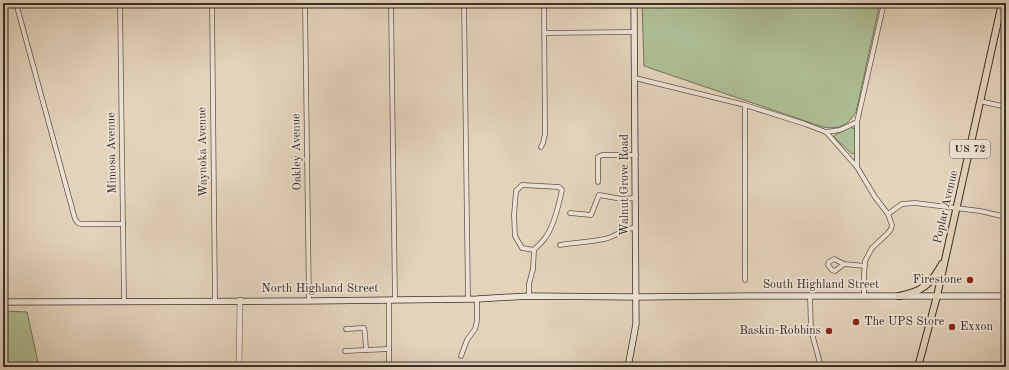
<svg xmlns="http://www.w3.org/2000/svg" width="1009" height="370" font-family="'Old Standard TT',serif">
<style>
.green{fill:#aebe94;stroke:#73765c}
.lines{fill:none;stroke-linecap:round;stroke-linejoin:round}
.minor-casing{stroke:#63584a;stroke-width:5.5}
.tertiary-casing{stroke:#63584a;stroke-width:6}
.secondary-casing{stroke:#382f25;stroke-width:7}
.primary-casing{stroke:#382f25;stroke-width:8}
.minor{stroke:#ede2d3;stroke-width:4}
.tertiary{stroke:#ede2d3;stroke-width:5}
.secondary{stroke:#ede2d3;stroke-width:5.5}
.primary{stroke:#e3d3bb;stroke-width:6}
.poi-dot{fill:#8f2418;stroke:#ede2d3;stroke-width:1.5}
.labels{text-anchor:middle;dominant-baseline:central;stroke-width:3.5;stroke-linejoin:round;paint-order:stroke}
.shield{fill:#ede2d3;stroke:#6e6559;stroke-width:1}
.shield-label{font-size:11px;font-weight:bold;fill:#382f25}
.street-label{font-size:12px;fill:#382f25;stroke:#ede2d3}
.poi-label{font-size:12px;fill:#382f25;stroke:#ede2d3;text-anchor:end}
</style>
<rect width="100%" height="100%" fill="#e3d3bb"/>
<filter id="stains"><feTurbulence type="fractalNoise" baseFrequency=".005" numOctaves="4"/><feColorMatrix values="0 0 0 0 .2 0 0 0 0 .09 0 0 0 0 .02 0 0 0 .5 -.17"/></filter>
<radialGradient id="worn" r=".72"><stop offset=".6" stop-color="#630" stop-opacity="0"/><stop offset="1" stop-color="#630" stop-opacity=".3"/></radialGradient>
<!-- green -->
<g class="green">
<path d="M642,3H880L856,112C848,125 839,130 823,127L644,66Z"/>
<polygon points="850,127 855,129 856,151 855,153 852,154 834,137 835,135"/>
<polygon points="3,311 27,312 39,367 3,367"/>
</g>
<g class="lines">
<defs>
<g id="minor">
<polyline points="16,3 75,219 78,223 81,224 123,224"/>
<polyline points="120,3 124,302"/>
<polyline points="212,3 215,301"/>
<polyline points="305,3 309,301"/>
<polyline points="391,3 395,300"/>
<polyline points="464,3 468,299"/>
<polyline points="545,33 634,32"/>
<polyline points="635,78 745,105 805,124 826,132 840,130 857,122"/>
<polyline points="980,101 1006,107"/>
<polyline points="745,105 745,280"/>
<polyline points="826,132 857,167"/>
<polyline points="541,147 543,143 545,134 544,3"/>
<polyline points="598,182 598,157 602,155 636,155"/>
<path d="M522,185L559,187L562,190C559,204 554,227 545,238C542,243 537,246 534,250L522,248L515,236L514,215L516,191Z"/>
<polyline points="570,213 591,215 599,195 622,199 636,198"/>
<polyline points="888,214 902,204 915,203 980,211 1006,217"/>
<path d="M560,245C574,243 589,242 604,239C617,237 621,228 636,228"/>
<polyline points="844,264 835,271 832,270 828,265 829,262 834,259 844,264 865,266"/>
<polyline points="529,296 529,284 533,269 534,250"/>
<polyline points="810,296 811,330 821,367"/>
<polyline points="864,296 864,275 865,261 872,248 888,233 891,229 892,225 888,214 875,197 857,167 857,122 884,3"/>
<polyline points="346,329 364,328 365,333 366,350"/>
<polyline points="345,351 389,349"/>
<polyline points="461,356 467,340 475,329 477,321 477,299"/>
<polyline points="389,367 389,300"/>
<polyline points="542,367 545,367"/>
</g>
<polyline id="tertiary" points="239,367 240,300"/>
<g id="secondary">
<polyline points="3,302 309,301 477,299 529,296 636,297 747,296 1006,296"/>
<polyline points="628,367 636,324 634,3"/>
</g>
<g id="primary">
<path d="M899,296C922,292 931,284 942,264"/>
<polyline points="918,367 937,296 1002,3"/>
</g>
</defs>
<!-- minor casing -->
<use href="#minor" class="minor-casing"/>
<!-- tertiary casing -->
<use href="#tertiary" class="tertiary-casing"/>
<!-- secondary casing -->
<use href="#secondary" class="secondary-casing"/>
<!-- primary casing -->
<use href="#primary" class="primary-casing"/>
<!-- minor -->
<use href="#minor" class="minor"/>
<!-- tertiary -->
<use href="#tertiary" class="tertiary"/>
<!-- secondary -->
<use href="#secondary" class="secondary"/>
<!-- primary -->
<use href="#primary" class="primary"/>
</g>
<!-- markers -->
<g class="poi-dot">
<circle cx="970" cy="280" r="4"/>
<circle cx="856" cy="322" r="4"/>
<circle cx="952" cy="327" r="4"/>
<circle cx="829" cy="331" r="4"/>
</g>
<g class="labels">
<!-- shield labels -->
<rect class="shield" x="950" y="140" width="40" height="18" rx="3"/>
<g class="shield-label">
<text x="970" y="149">US 72</text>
</g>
<!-- street labels -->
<g class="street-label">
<text transform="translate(203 152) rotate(-91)">Waynoka Avenue</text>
<text transform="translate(297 152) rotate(-91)">Oakley Avenue</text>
<text transform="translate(112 153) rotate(-91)">Mimosa Avenue</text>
<text transform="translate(625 185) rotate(-90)">Walnut Grove Road</text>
<text transform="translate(946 207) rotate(-77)">Poplar Avenue</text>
<text x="821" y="285">South Highland Street</text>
<text x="320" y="289">North Highland Street</text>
</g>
<!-- poi labels -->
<g class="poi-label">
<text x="962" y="280">Firestone</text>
<text x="864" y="322" text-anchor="start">The UPS Store</text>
<text x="960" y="327" text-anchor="start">Exxon</text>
<text x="821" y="331">Baskin-Robbins</text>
</g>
</g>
<!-- margin -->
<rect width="1009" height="370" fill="none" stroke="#e3d3bb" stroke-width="16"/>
<rect x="4" y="4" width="1001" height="362" fill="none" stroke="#382f25" stroke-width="2"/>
<rect x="8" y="8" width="993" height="354" fill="none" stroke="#382f25"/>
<rect width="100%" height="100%" filter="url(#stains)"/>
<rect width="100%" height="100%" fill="url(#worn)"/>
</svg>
